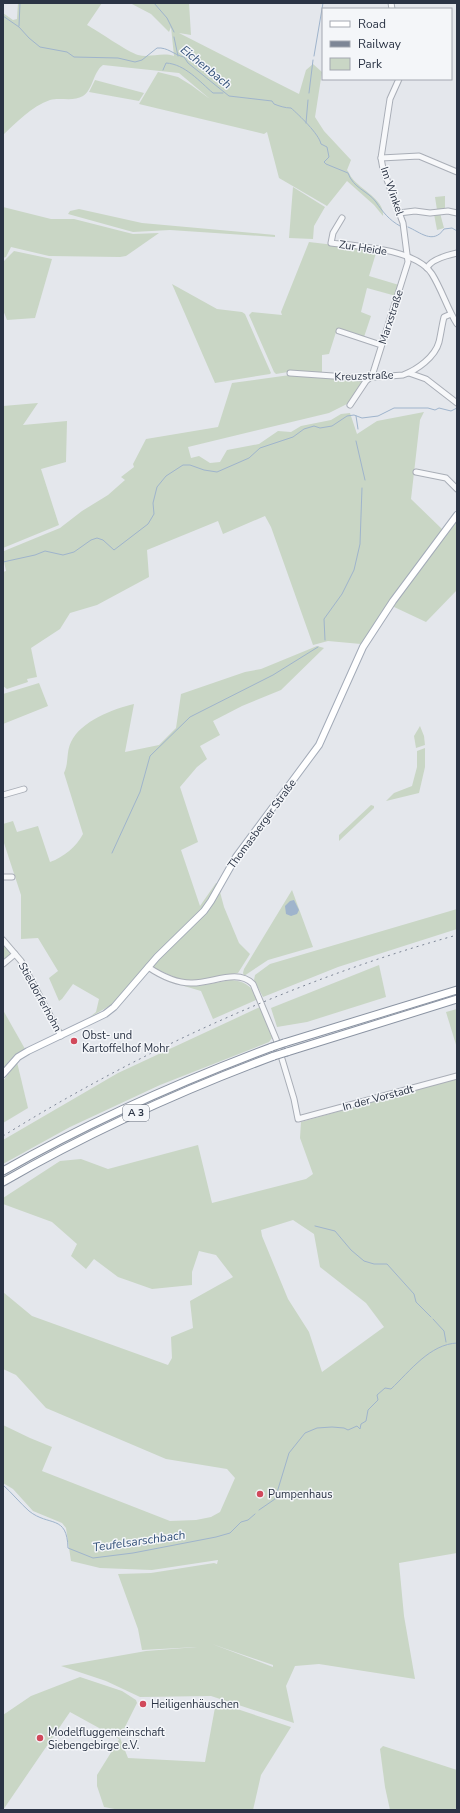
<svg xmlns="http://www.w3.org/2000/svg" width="460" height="1813" font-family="'Nunito Sans',sans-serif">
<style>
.green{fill:#c9d6c5;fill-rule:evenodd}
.water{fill:#9fb4cc}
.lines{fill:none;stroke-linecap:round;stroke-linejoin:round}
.stream{stroke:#9fb4cc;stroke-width:1}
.minor-casing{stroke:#a9aeb7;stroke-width:7}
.major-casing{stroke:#a3abb8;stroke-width:8}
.highway-casing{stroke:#8b94a3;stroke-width:9}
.minor{stroke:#f7f8fa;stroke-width:5}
.major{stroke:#fff;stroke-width:6}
.highway{stroke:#fff;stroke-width:7}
.rail{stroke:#7d8696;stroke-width:1;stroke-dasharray:2 4;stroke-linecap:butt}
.highway-bridge-casing{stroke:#8b94a3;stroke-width:9;stroke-linecap:butt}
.highway-bridge{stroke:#fff;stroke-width:7}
.poi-dot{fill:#d1495b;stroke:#f4f6f9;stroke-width:1.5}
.labels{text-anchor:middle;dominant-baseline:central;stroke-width:3;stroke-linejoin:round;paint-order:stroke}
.shield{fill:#f4f6f9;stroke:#676e7b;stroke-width:1}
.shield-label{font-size:10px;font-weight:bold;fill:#2b3445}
.street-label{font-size:11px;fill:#2b3445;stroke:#f4f6f9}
.poi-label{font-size:11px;fill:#2b3445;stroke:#f4f6f9;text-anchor:start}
.water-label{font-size:12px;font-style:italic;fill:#34527a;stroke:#f4f6f9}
</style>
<rect width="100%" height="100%" fill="#e4e7ec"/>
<!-- green -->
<g class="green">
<path d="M18,3H102L87,25C98,31 128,52 138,55C150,58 162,52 174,56L171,27L169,32L151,14L130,3H189L191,35L179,33L299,94L306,70L313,64L322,72L315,117L324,131L351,160L347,170C349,172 350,176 352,178C361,190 385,200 383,216L374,205L347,181L327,206L279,178L267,132L264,134L139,104L158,72L178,77L191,85L210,99L179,73L103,65C93,72 93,90 83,96C73,102 60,97 50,100C32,106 16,123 3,135V13L13,20L17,19Z"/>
<polygon points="95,80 144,93 139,101 89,92"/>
<polygon points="293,187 325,207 314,226 313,239 289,238"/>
<polygon points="445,196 445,208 437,210 435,197"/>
<polygon points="3,207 51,219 74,219 133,234 159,233 126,256 120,257 49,256 11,247 6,257 3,258"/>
<polygon points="79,209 142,223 275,235 275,237 170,230 133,232 68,214 70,211"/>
<polygon points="440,213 444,228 437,230 434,214"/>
<polygon points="309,242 377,250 369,276 399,285 396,296 367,288 361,312 371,316 364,337 337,329 329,354 322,355 322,376 288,372 276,374 274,372 249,315 252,312 282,315 281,312"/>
<polygon points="14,251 52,259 35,318 7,320 3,310 3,262"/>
<polygon points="172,284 217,309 242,312 245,314 271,373 270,374 215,383"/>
<polygon points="290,375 363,381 349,403 329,413 188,447 191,458 199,456 210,463 220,462 227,450 259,444 278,431 291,432 301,426 331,420 341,414 350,413 357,434 377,421 424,412 420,420 411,499 443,530 361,644 328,641 313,645 271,527 265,516 223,534 218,521 147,550 149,577 97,605 70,613 60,629 31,648 37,677 27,679 28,682 7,689 3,686 3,572 6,571 3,557 4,551 60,528 82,511 108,495 125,480 121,477 134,467 133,464 146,439 218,427 232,383"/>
<polygon points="38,403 23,425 67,421 66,462 41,469 59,525 3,548 3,406"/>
<polygon points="457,518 457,590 426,622 392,606"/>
<path d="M317,646L324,648L281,690L242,706L213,721L220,735L200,746L207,759L197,767L180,787L198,842L181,850L200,906L216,883L219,884L207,904L113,1004L90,1017L96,1012L99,999L73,984L62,999L59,1001L49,978L58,971L38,938L21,939V895L3,840V824L13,821L17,832L38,826L50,862C64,857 76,847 83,834L64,773C69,763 66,752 71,742C81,721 113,709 134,704L125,752L159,745L176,728L181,694L245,672L261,669Z"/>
<polygon points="39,683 48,706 3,724 3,694"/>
<polygon points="420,726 424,736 425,745 416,748 414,736"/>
<polygon points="425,748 425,767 419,793 386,801 394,793 412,786 417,767 417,751"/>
<polygon points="371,805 374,806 374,808 339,841 339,835"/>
<polygon points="292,890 313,947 268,960 244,976 243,973 244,969"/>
<polygon points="220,892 224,907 239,943 250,954 238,973 194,981 181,980 154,968 153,964 210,908"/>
<polygon points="457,909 457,929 338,967 263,997 254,980 255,975 270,964"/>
<polygon points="5,945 10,952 10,954 5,959 3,957 3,947"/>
<polygon points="379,965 386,997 307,1022 277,1027 271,1008"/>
<path d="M231,980C246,981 252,987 258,999L213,1019L201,991L184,986H198Z"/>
<polygon points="260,1007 272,1038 269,1042 160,1085 70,1127 3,1164 3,1140 118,1073"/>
<polygon points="457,1009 457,1048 446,1012"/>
<polygon points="3,1010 25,1049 3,1069"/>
<polygon points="17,1062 28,1108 3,1123 3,1081"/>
<path d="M457,1078V1553L399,1563L404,1616L415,1679L319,1664L295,1666L286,1686L294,1723L211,1696L140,1697L106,1681L61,1666L146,1651L197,1647L142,1650L138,1629L118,1574L151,1573L214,1563L217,1564L218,1560L152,1570L100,1568L71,1561L66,1528L62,1523L33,1511L13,1489L3,1483V1425L30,1438L52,1447L42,1471L170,1521L196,1520L211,1517L220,1512L235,1478L227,1469L166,1459L46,1408L16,1375L3,1369V1292L32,1316L168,1365L172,1358L171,1337L193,1328L190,1301L233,1277L216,1255L199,1251L192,1272V1285L152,1289L118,1277L94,1259L86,1269L71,1256L77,1244L52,1222L3,1204V1198L60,1161L81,1159L108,1169L198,1145L212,1203L306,1179L313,1174L300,1138L301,1122ZM293,1220L314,1234L320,1267L366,1303L384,1327L322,1372L309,1332L288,1299L262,1236L261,1230ZM212,1644L273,1665V1667Z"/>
<polygon points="80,1677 122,1691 136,1700 137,1703 119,1739 70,1712 3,1810 3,1715 31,1696"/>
<polygon points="216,1702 291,1727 261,1775 253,1810 120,1810 104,1807 97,1786 97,1775 120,1738 128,1758 205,1762"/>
<polygon points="383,1746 457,1770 457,1810 390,1810 385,1787 380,1749"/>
</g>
<!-- water -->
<polygon class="water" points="294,900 299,910 297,914 291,916 286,914 285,906 290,901"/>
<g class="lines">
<!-- stream -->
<g class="stream">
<polyline points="154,3 167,18 174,32"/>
<path d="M3,16L19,27L29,38L40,47L67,52L74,57L118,58L135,62L142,60L157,48C168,47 174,55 184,57L188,63L229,96L272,101L274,104C279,106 285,108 291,108C299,115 319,134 321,144L327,147L329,157L324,162L326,164L348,173C353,188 368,191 376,202C382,211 389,220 400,226"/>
<polyline points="19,26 20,3"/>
<polyline points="174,37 178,56"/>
<polyline points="314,56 323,3"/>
<path d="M163,70L166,63C185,64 200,82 213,93H223"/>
<polyline points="309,93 313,60"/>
<polyline points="306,123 308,100"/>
<path d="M408,227C420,232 433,245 444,229L452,228L457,231"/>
<polyline points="356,416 358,429"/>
<polyline points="356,441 365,480"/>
<polyline points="3,562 35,555 45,551 63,555 74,552 91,540 97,538 103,540 114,550 148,524 154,514 153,503 157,487 166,476 183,465 190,465 204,470 217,472 249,458 260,448 293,437 304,429 314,426 320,428 332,426 347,416 354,415 362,418 378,416 394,408 428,408 435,410 439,408 451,411 457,408"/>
<polyline points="325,640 324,619 342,594 354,570 360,544 362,488"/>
<polyline points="112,853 140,792 150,756 190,717 273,675 318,647"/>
<polyline points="315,1226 335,1231 351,1250 364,1261 374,1264 387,1264 414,1294 416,1302 431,1317"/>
<polyline points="433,1319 444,1331 446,1342"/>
<path d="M3,1485C12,1493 20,1503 29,1511C49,1527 67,1514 68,1548L93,1558L133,1553L216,1537L230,1533L241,1522L248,1520L255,1514"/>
<path d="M259,1510L275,1499L289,1453L305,1433L317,1428L332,1427L344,1428L348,1430L357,1426L360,1429L361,1424L366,1421L368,1410L378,1400L377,1395L385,1388L391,1389C410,1371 430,1344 457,1343"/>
</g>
<defs>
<g id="minor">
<polyline points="391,3 392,9"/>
<polyline points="381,158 419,156 457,172"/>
<polyline points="399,213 415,211 430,213 448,211 457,213"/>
<path d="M342,218L333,233L331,243C358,246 416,249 432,274C442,290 447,308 457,324"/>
<path d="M427,268C431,259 448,255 457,253"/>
<polyline points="339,331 381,345"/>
<path d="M290,373L362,378L403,375C417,370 435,357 439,342C441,333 442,325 444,317L451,314"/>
<polyline points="409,373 426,379 457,403"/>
<polyline points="350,405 366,381 372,376 408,262 403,223 383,169 381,158 390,99 399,79"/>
<polyline points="416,472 446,478 457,489"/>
<polyline points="3,795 24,789"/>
<polyline points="3,877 12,877"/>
<polyline points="3,940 21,961 61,1036"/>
<polyline points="3,964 15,954"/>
<path d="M148,967C160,975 176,983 191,983C211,984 237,968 253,984L276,1039L294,1099L298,1119L457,1076"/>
</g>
<polyline id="major" points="3,1074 18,1057 28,1051 105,1014 114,1007 157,957 204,911 211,901 236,857 319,745 363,647 393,601 457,515"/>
<g id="highway">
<polyline points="284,1043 457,990"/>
<polyline points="287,1052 457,999"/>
<path d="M3,1171C89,1122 179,1082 272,1047"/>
<path d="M3,1182C90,1132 180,1091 274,1056"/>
</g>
</defs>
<!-- minor casing -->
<use href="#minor" class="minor-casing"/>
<!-- major casing -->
<use href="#major" class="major-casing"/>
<!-- highway casing -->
<use href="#highway" class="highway-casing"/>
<!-- minor -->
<use href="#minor" class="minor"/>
<!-- major -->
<use href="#major" class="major"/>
<!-- highway -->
<use href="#highway" class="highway"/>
<!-- rail -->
<path class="rail" d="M3,1136C143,1049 298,979 457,935"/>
<defs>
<g id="highway-bridge">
<polyline points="272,1047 284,1043"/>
<polyline points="274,1056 287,1052"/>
</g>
</defs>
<!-- highway-bridge casing -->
<use href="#highway-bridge" class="highway-bridge-casing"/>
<!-- highway-bridge -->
<use href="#highway-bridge" class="highway-bridge"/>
</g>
<!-- markers -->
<g class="poi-dot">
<circle cx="74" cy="1041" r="4"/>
<circle cx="260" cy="1494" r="4"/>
<circle cx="143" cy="1704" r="4"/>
<circle cx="40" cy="1738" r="4"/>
</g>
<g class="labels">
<!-- shield labels -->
<rect class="shield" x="123" y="1105" width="26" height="16" rx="3"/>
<g class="shield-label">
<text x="136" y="1113">A 3</text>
</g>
<!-- street labels -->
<g class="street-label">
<text transform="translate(392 191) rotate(71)">Im Winkel</text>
<text transform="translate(363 248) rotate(9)">Zur Heide</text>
<text transform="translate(391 317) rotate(-72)">Marxstraße</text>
<text transform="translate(364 376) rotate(-2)">Kreuzstraße</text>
<text transform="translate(262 824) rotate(-54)">Thomasberger Straße</text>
<text transform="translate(40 997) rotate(61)">Stieldorferhohn</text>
<text transform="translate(378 1098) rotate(-15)">In der Vorstadt</text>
</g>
<!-- poi labels -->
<g class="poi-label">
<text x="82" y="1035">Obst- und<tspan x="82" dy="13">Kartoffelhof Mohr</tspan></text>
<text x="268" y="1494">Pumpenhaus</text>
<text x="151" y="1704">Heiligenhäuschen</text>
<text x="48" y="1732">Modelfluggemeinschaft<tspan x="48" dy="13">Siebengebirge e.V.</tspan></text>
</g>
<!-- water labels -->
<g class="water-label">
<text transform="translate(206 67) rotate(39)">Eichenbach</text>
<text transform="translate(139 1541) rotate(-8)">Teufelsarschbach</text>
</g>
</g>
<!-- border -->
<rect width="460" height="1813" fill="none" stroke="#2b3445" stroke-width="8"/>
<!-- legend -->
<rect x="322" y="8" width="130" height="72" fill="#f4f6f9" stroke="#a4a8b1"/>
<rect x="330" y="21" width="20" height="6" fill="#ffffff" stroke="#a4a8b1"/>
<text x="358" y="28" font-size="12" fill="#2b3445">Road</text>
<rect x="330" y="41" width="20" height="6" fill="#7d8696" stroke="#a4a8b1"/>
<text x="358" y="48" font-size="12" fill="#2b3445">Railway</text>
<rect x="330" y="58" width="20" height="12" fill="#c9d6c5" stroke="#a4a8b1"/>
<text x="358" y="68" font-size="12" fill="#2b3445">Park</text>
</svg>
